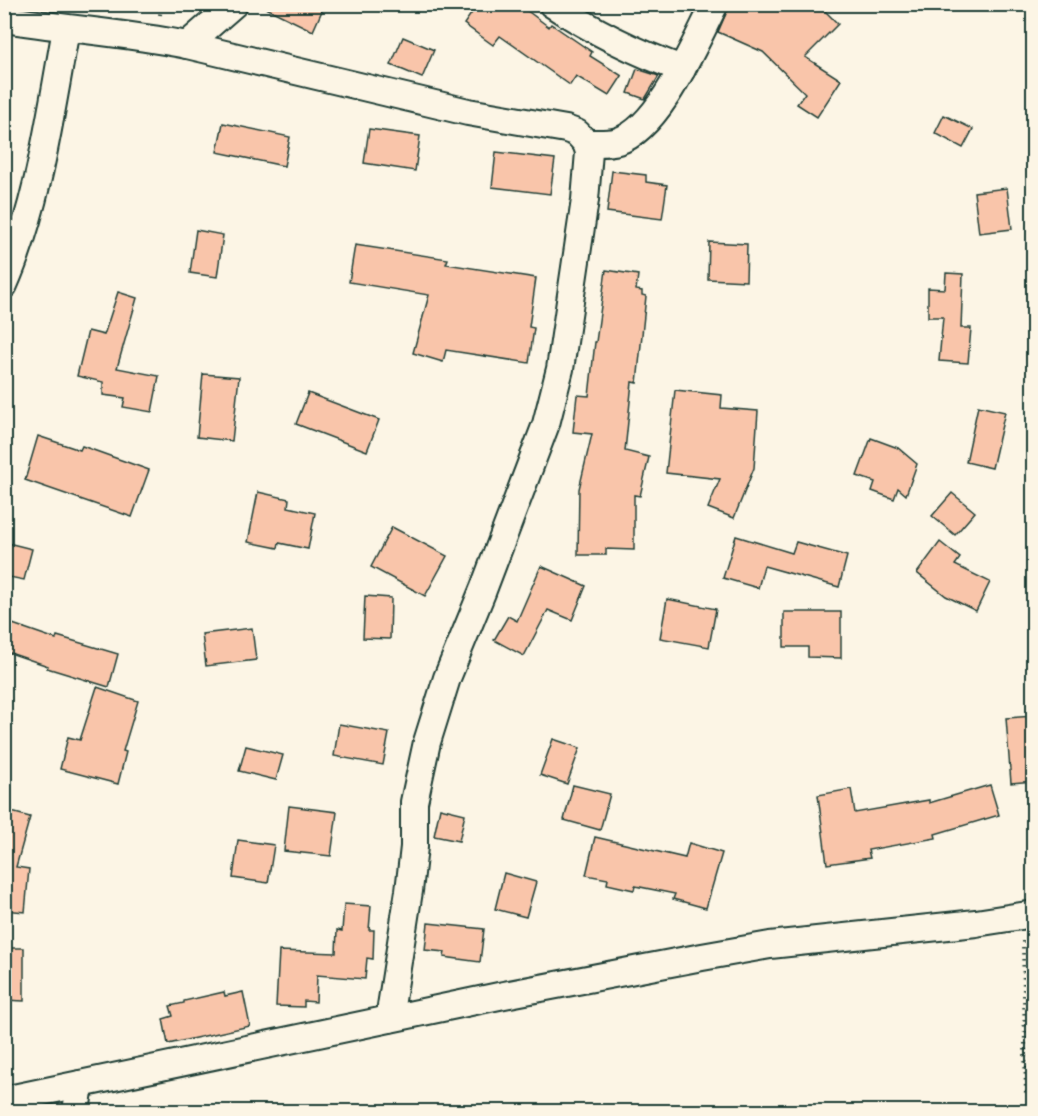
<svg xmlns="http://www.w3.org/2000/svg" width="1038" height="1116" font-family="Dekko,sans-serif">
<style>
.building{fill:#f9c5aa;stroke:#1f3d34;stroke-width:1.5}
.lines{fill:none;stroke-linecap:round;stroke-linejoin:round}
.street-casing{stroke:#1f3d34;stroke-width:30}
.path{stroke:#1f3d34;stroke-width:4;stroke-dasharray:1.5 4.5;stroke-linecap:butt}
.street{stroke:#fcf5e5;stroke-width:26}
</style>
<rect width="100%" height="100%" fill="#fcf5e5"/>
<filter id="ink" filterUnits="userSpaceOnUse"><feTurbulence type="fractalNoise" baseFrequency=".0167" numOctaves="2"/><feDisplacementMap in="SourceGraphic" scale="12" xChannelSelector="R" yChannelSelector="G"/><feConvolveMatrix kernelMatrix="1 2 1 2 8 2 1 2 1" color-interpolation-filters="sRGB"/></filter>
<g filter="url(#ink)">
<!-- building -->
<g class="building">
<polygon points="258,4 325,4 313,31"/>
<polygon points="478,4 518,4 549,27 551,24 592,52 590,56 622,76 609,96 576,76 570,85 500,36 493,45 464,24"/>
<polygon points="730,4 818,4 838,24 805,57 841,80 817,117 797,104 805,93 763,52 718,32"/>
<polygon points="403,37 434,50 422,78 391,65"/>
<polygon points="637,69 659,76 645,99 628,93"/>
<polygon points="944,115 973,129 963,148 935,133"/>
<polygon points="223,123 290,137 284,166 217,152"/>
<polygon points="369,129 420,136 415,171 364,163"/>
<polygon points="496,152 555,159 550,194 492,187"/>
<polygon points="612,171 646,175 646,182 667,185 662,219 607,212"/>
<polygon points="1007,188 1012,229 979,233 974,192"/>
<polygon points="196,230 223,235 217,277 190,273"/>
<polygon points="709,242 747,244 746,281 708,279"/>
<polygon points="355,245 448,259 446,264 536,278 529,327 534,328 529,363 446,350 443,362 413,353 429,295 349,282"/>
<polygon points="606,270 638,275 636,290 642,291 642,295 646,296 637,383 632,382 625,451 649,457 640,496 634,495 634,550 606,549 606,555 578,555 579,489 592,434 573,432 577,395 589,396 595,342 596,342"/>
<polygon points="946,273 963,274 961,328 971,328 968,363 939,361 943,317 928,317 928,288 945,289"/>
<polygon points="118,292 137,298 117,368 159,376 152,412 123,407 125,398 103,395 103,382 77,376 88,331 104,335"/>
<polygon points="203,374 239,377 232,441 197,437"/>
<polygon points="675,390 722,395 721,408 758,411 754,468 734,518 708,508 720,479 666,473"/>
<polygon points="308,393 379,420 367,451 296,424"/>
<polygon points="978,406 1005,412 992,468 966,462"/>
<polygon points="38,436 80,450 82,446 149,470 132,517 25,480"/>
<polygon points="871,438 898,448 917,464 906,495 898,488 894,499 872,491 875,482 857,476"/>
<polygon points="258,492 289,499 288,507 315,513 308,549 279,543 278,548 248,542"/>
<polygon points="952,493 975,512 955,535 932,516"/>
<polygon points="392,527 447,556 425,596 371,567"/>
<polygon points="736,536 792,553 796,542 847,556 839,587 764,566 758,588 723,578"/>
<polygon points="4,542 32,549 24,580 4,576"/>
<polygon points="940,542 960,558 955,565 990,582 976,611 946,596 917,573"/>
<polygon points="541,566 586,586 572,620 548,610 524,656 494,640 508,616 517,621"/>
<polygon points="365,596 391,598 390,639 363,638"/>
<polygon points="667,599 716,609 709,647 660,638"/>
<polygon points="784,612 841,612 841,658 808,657 808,647 784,647"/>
<polygon points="4,621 56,639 57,636 118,654 109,687 47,668 48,666 4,651"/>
<polygon points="252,628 256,660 206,666 202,634"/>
<polygon points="97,687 138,701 123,751 126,752 118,784 60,769 68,737 80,740"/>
<polygon points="1034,716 1034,781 1011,783 1006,718"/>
<polygon points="339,724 389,733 383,765 334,756"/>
<polygon points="553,739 580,748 567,784 540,775"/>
<polygon points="246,746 283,755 276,780 239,771"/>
<polygon points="573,785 610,794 600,830 564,820"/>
<polygon points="990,785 999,815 935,834 936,838 868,850 870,858 827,864 818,795 851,789 855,813 929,800 929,803"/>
<polygon points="289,806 337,812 331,856 284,851"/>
<polygon points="440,808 465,814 459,841 434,836"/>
<polygon points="4,810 30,817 16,867 29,869 25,912 4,910"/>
<polygon points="595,837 685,858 689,843 722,853 706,908 673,899 675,894 635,886 634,890 607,884 608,879 586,875"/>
<polygon points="238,840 274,845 268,883 233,878"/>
<polygon points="504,873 536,882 526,917 495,909"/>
<polygon points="344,904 371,906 369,930 374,930 373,959 367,958 365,979 317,975 316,1002 304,1001 304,1007 276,1006 279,951 336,953 337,930 342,931"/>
<polygon points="428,923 484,929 480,962 444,957 445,952 425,950"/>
<polygon points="4,948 24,948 24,1001 4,1000"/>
<polygon points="224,992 225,996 243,992 250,1026 168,1044 163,1019 173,1016 170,1006 184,1003 184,1001"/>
</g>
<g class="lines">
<defs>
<g id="street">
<path d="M552,4C594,32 635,52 682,69"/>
<path d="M4,19C65,29 127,33 187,45L468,112L566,129L577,133L586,143L589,152L585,200L560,369L546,424L483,590L447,678L427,742L414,802V847L409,891L389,1019"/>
<polyline points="187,45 234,4"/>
<path d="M586,143C596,143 609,144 618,141C660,128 695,42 715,4"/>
<path d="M4,285C38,208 51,112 66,29"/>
<polyline points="4,1100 499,996 702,957 770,945 976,923 1034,914"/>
<polyline points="76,1112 80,1084"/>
</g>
</defs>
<!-- street casing -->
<use href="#street" class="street-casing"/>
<!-- path -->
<g class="path">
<polyline points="160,15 161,4"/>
<polyline points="1023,941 1026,1097"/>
</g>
<!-- street -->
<use href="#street" class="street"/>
</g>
</g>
<!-- margin -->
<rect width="1038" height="1116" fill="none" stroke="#fcf5e5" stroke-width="24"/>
<rect x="12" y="12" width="1014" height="1092" fill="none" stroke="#1f3d34" stroke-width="2" filter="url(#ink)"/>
</svg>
